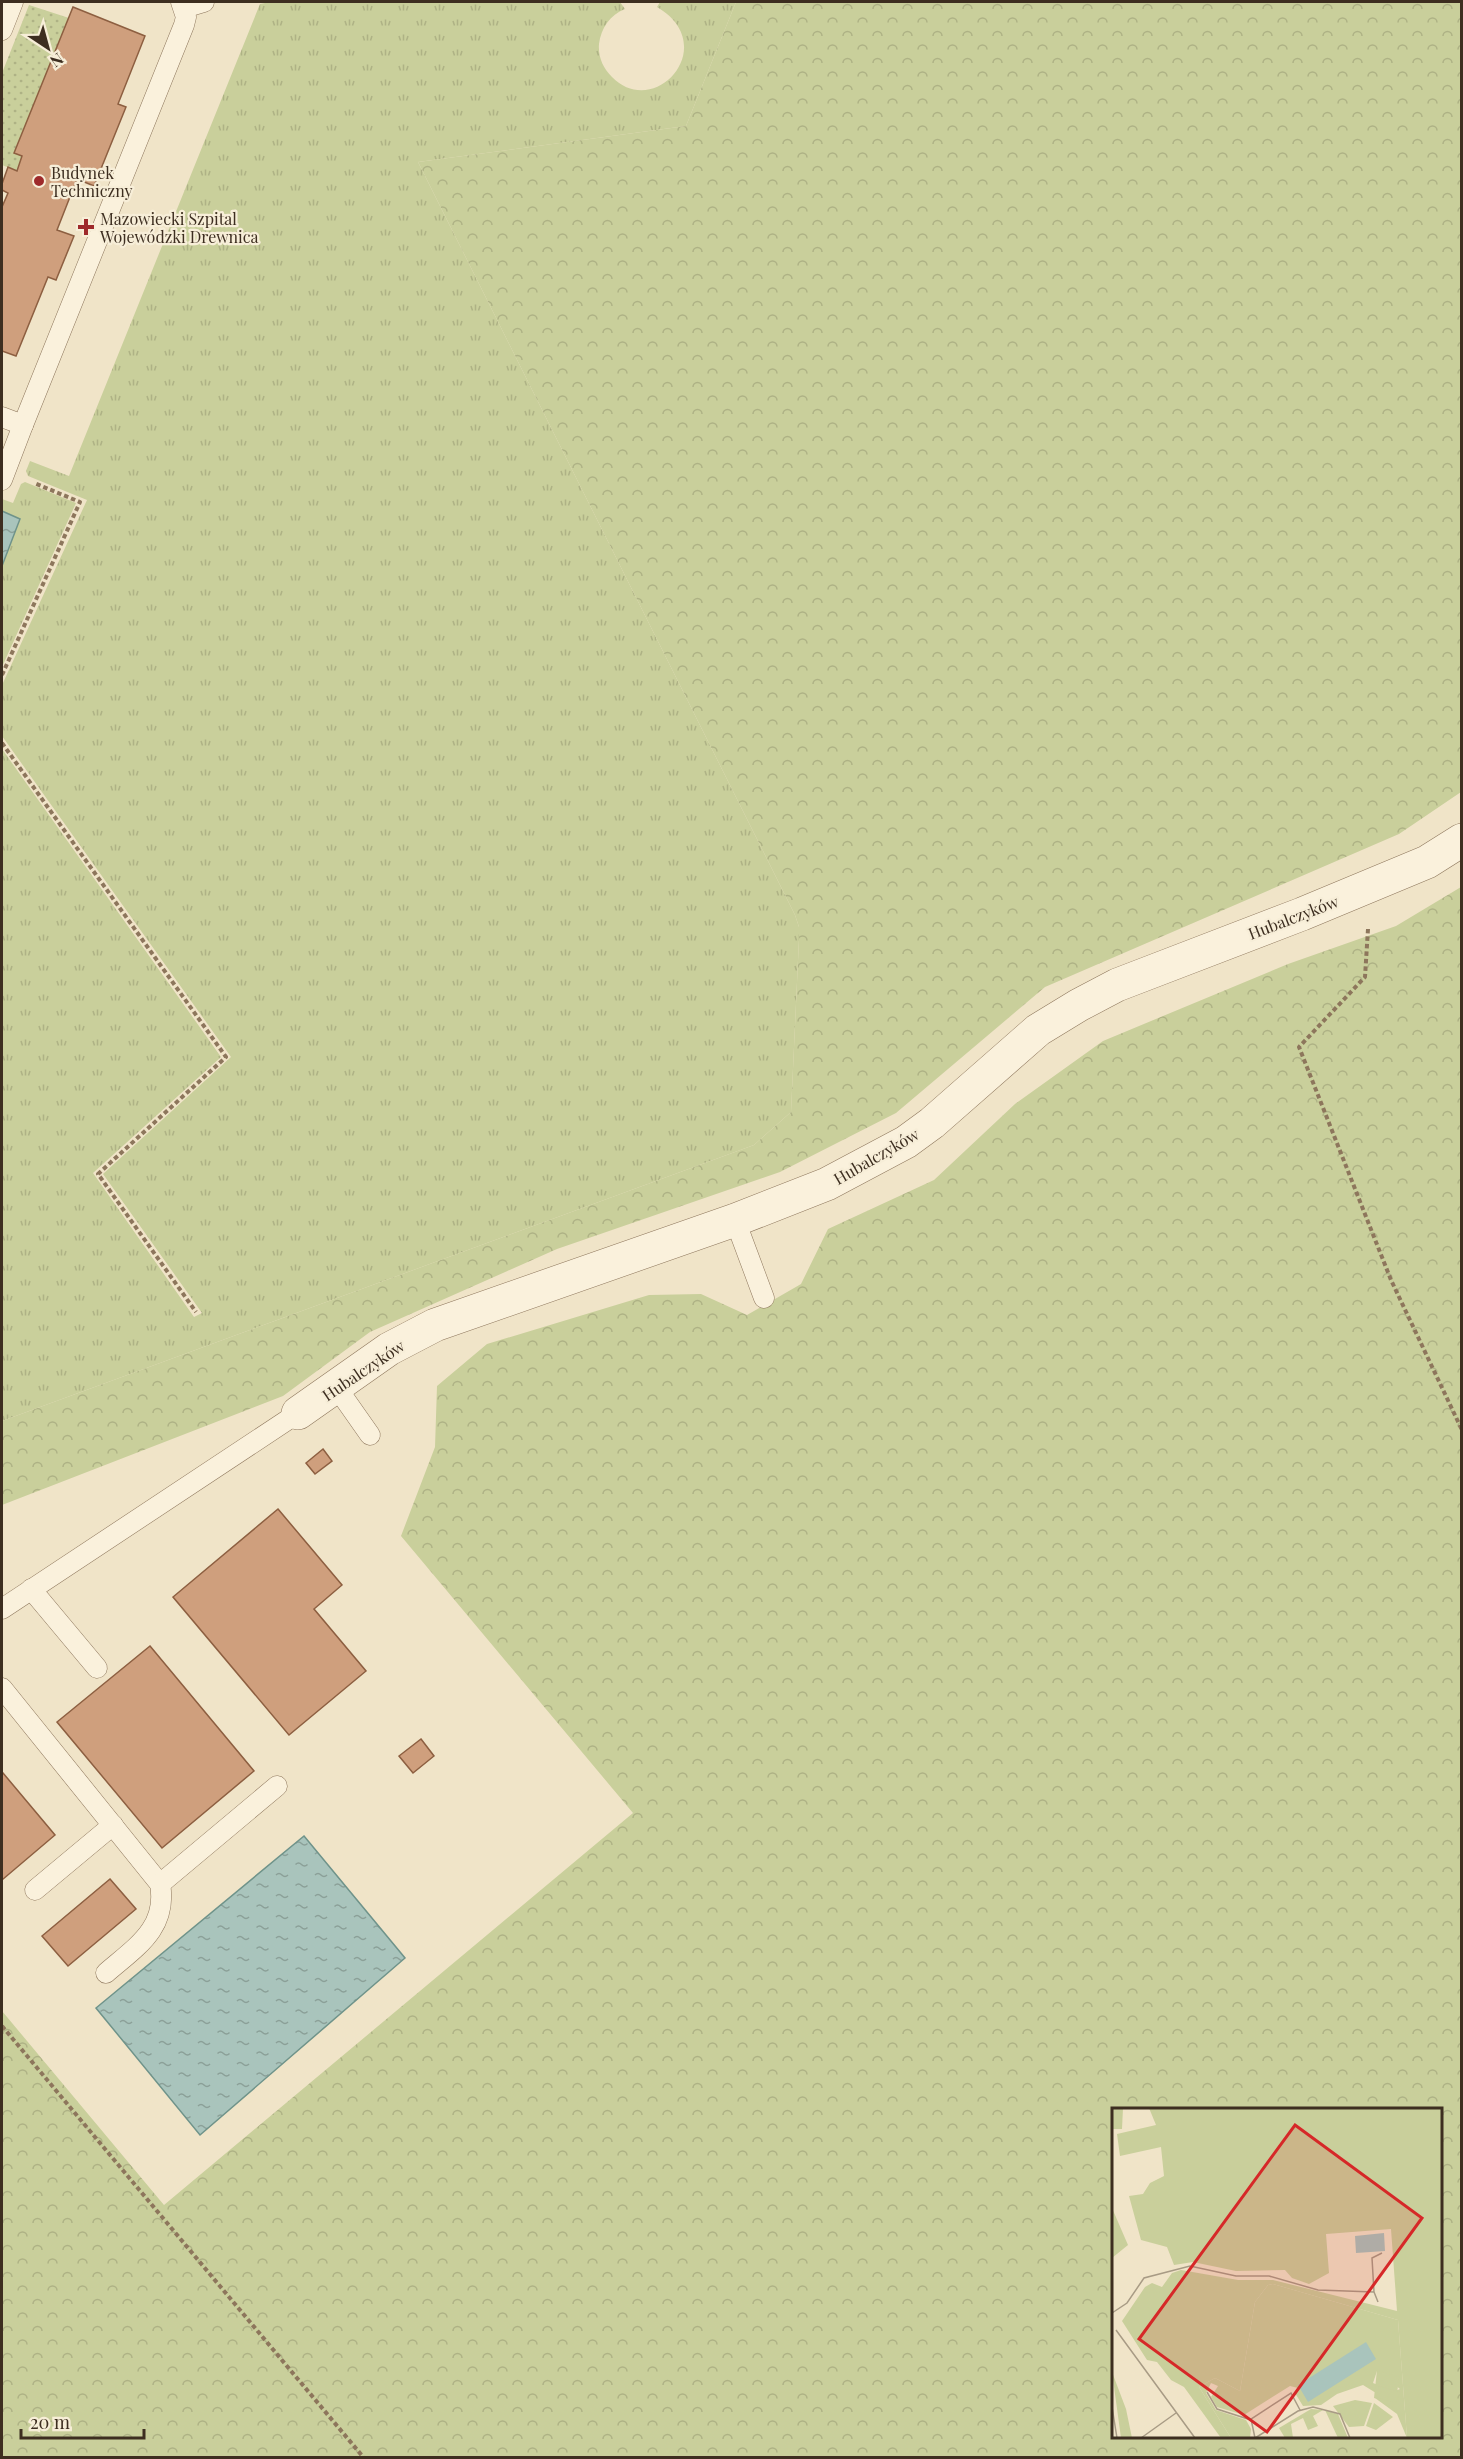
<svg xmlns="http://www.w3.org/2000/svg" width="1463" height="2459" font-family="'Playfair Display',serif">
<style>
.grass{fill:url(#grass-tufts)}
.forest{fill:url(#forest-crowns);fill-rule:evenodd}
.garden{fill:url(#garden-dots)}
.water{fill:url(#water-ripples);stroke:#6f938a;stroke-width:1.5}
.building{fill:#cf9f7d;stroke:#8d5f41;stroke-width:1.5}
.lines{fill:none;stroke-linecap:round;stroke-linejoin:round}
.lane-casing{stroke:#8d765c;stroke-width:21}
.street-casing{stroke:#8d765c;stroke-width:34}
.path{stroke:#8d765c;stroke-width:4;stroke-dasharray:4.5 3;stroke-linecap:butt}
.lane{stroke:#faf1dc;stroke-width:20}
.street{stroke:#faf1dc;stroke-width:33}
.poi-dot{fill:#9e2a2b;stroke:#f7eed8;stroke-width:2}
.labels{text-anchor:middle;dominant-baseline:central;stroke-width:4.5;stroke-linejoin:round;paint-order:stroke}
.poi-label{font-size:16px;fill:#3d2e20;stroke:#f7eed8;text-anchor:start}
.street-label{font-size:16px;fill:#3d2e20;stroke:#f7eed8}
.inset-road{fill:none;stroke:#a89b85;stroke-width:1.5}
.view{fill:#d62828;fill-opacity:0.15;stroke:#d62828;stroke-width:3}
.inset-edge{fill:none;stroke:#3d2e20;stroke-width:3}
</style>
<defs>
<pattern id="grass-tufts" width="24" height="20" patternUnits="userSpaceOnUse" patternTransform="scale(1.5)"><rect width="24" height="20" fill="#c9cf9b"/><path d="M3 7l-1-3M5 7V3M7 7l1-3M15 17l-1-3M17 17v-4M19 17l1-3" fill="none" stroke="#aeb285"/></pattern>
<pattern id="forest-crowns" width="20" height="18" patternUnits="userSpaceOnUse" patternTransform="scale(1.5)"><rect width="20" height="18" fill="#c9cf9b"/><path d="M2 6a3 3 0 1 1 6 0M12 15a3 3 0 1 1 6 0" fill="none" stroke="#aeb285"/></pattern>
<pattern id="garden-dots" width="8" height="8" patternUnits="userSpaceOnUse" patternTransform="scale(1.5)"><rect width="8" height="8" fill="#c9cf9b"/><path d="M2 2h.1M6 6h.1" fill="none" stroke="#aeb285" stroke-width="1.8" stroke-linecap="round"/></pattern>
<pattern id="water-ripples" width="26" height="14" patternUnits="userSpaceOnUse" patternTransform="scale(1.5)"><rect width="26" height="14" fill="#a9c4bc"/><path d="M2 4q2-2 4 0t4 0M15 11q2-2 4 0t4 0" fill="none" stroke="#8ba098"/></pattern>
</defs>
<rect width="100%" height="100%" fill="#f0e4c8"/>
<!-- grass -->
<g class="grass">
<path d="M270,2H620L625,9C610,15 601,28 599,44C598,57 603,68 612,77C655,121 722,45 657,7L660,2H736L686,126L418,162L795,915L799,927V939L791,1112L754,1145L2,1421V749L221,1057L93,1173L194,1317L202,1313L103,1174L231,1057L2,736V685L87,500L28,476L26,471L30,461L69,476L260,4Z"/>
<polygon points="25,482 76,503 2,667 2,499 13,503 21,484"/>
</g>
<!-- forest -->
<g class="forest">
<polygon points="736,2 1461,2 1461,792 1399,834 1045,987 896,1113 780,1172 557,1249 370,1332 283,1396 2,1505 2,1421 754,1145 791,1112 799,939 799,927 795,915 418,162 686,126"/>
<path d="M1461,887V2457H2V2011L164,2205L633,1813L401,1536L435,1447L437,1386L487,1344L649,1295L701,1294L747,1315L801,1284L828,1229L934,1180L1015,1104L1103,1041L1288,964L1396,926ZM1114,2110H1440V2436H1114Z"/>
</g>
<!-- garden -->
<polygon class="garden" points="29,5 69,18 14,153 22,156 17,171 2,165 2,73"/>
<!-- water -->
<g class="water">
<polygon points="2,511 20,519 2,566"/>
<polygon points="304,1836 405,1958 200,2135 96,2008"/>
</g>
<!-- building -->
<g class="building">
<polygon points="73,7 145,36 118,104 126,107 94,186 77,179 57,230 74,236 56,280 48,277 16,356 2,351 2,207 8,193 2,190 2,184 8,167 17,171 22,156 14,153"/>
<polygon points="323,1449 332,1461 315,1474 306,1463"/>
<polygon points="278,1509 342,1585 314,1609 366,1671 289,1735 173,1597"/>
<polygon points="150,1646 254,1771 162,1848 57,1722"/>
<polygon points="421,1739 434,1756 413,1773 399,1756"/>
<polygon points="3,1773 55,1835 2,1880 2,1775"/>
<polygon points="110,1879 136,1909 68,1966 42,1936"/>
</g>
<g class="lines">
<defs>
<g id="lane">
<polyline points="184,8 204,2"/>
<polyline points="2,30 13,2"/>
<polyline points="2,417 23,425 184,25 186,17 181,2"/>
<polyline points="2,480 23,425"/>
<polyline points="735,1220 764,1298"/>
<polyline points="337,1388 370,1435"/>
<polyline points="31,1589 97,1668"/>
<polyline points="2,1609 298,1413"/>
<path d="M2,1688L160,1884C168,1928 136,1947 106,1973"/>
<polyline points="160,1884 277,1786"/>
<polyline points="35,1890 113,1825"/>
</g>
<polyline id="street" points="298,1413 389,1349 435,1325 735,1220 827,1184 906,1142 932,1123 1038,1030 1079,1005 1117,985 1302,914 1427,862 1462,840"/>
</defs>
<!-- lane casing -->
<use href="#lane" class="lane-casing"/>
<!-- street casing -->
<use href="#street" class="street-casing"/>
<!-- path -->
<g class="path">
<polyline points="2,675 80,502 34,483"/>
<polyline points="2,743 226,1057 98,1174 196,1312"/>
<polyline points="1368,929 1365,977 1299,1047 1391,1280 1462,1430"/>
<polyline points="2,2026 364,2458"/>
</g>
<!-- lane -->
<use href="#lane" class="lane"/>
<!-- street -->
<use href="#street" class="street"/>
</g>
<!-- markers -->
<g class="poi-dot">
<circle cx="39" cy="181" r="6"/>
<path d="M83 218h6v6h6v6h-6v6h-6v-6h-6v-6h6z"/>
</g>
<g class="labels">
<!-- poi labels -->
<g class="poi-label">
<text x="51" y="172">Budynek<tspan x="51" dy="18">Techniczny</tspan></text>
<text x="100" y="218">Mazowiecki Szpital<tspan x="100" dy="18">Wojewódzki Drewnica</tspan></text>
</g>
<!-- street labels -->
<g class="street-label">
<text transform="translate(1293 917) rotate(-21)">Hubalczyków</text>
<text transform="translate(876 1156) rotate(-30)">Hubalczyków</text>
<text transform="translate(363 1370) rotate(-34)">Hubalczyków</text>
</g>
</g>
<!-- overview -->
<g transform="translate(1112 2108)">
<rect width="330" height="330" fill="#f0e4c8"/>
<path d="M161,176L286,212L295,330L285,306L263,290L288,281L265,263L261,275L266,277L264,285L251,277L225,286L209,297L191,298L183,285L186,280L178,278L132,307L105,299L99,289L106,278L99,275L94,285L104,302L134,312L139,321L138,330H119L87,279L103,270L128,283L143,194L156,177ZM0,264L14,301L20,330H9ZM262,295L281,309L264,322L254,318ZM199,301L211,302L201,308L206,318L196,322L191,310L179,316L181,330H173L167,320ZM213,302L226,306L236,330H226Z" fill="#c9cf9b"/>
<path d="M0,0H11L10,21H0ZM37,0H330V330H295L286,212L161,176L156,177L143,194L128,283L103,270L87,279L119,330H109L72,279L59,272L45,254L35,252L10,213L33,179L40,175L50,179L60,165L69,162L126,172H161L285,203L279,121L214,126L217,165L197,176L180,170L173,162L124,163L81,154L62,157L55,139L29,132L17,88L31,86L38,75L52,68L49,39L8,48L5,26L44,17ZM0,100L16,137L0,150ZM265,262L287,269L284,295L262,290Z" fill="#c9cf9b"/>
<path d="M243,292L260,295L252,318L237,319L221,298Z" fill="#c9cf9b"/>
<path d="M267,278L288,284L284,295L264,289Z" fill="#c9cf9b"/>
<path d="M272,125L273,143L244,145L243,128ZM254,234L264,251L196,294L186,277Z" fill="#a9c4bc"/>
<path class="inset-road" d="M262,184L260,150L270,145M0,205L15,195L32,170L78,158L124,168H157L206,182L262,184L266,194M4,222L83,330M95,284L105,301L139,312M0,299L5,330M29,330L64,305M143,330L186,303L201,299L228,306L238,330M143,330L139,311L179,285L188,302"/>
<path class="view" d="M183,17L310,110L155,324L27,231Z"/>
<rect width="330" height="330" class="inset-edge"/>
</g>
<!-- border -->
<rect width="1463" height="2459" fill="none" stroke="#3d2e20" stroke-width="6"/>
<!-- north arrow -->
<g transform="translate(48 48) rotate(144)" stroke="#f7eed8" stroke-width="4.5" paint-order="stroke">
<path d="M0-4.5L10 22L0 15L-10 22Z" fill="#3d2e20"/>
<text y="-9" font-size="16" font-weight="bold" text-anchor="middle" fill="#3d2e20">N</text>
</g>
<!-- scale -->
<path d="M21 2429v9h123v-9" fill="none" stroke="#3d2e20" stroke-width="3"/>
<text x="30" y="2429" font-size="18" fill="#3d2e20" stroke="#f7eed8" stroke-width="4.5" paint-order="stroke">20 m</text>
</svg>
